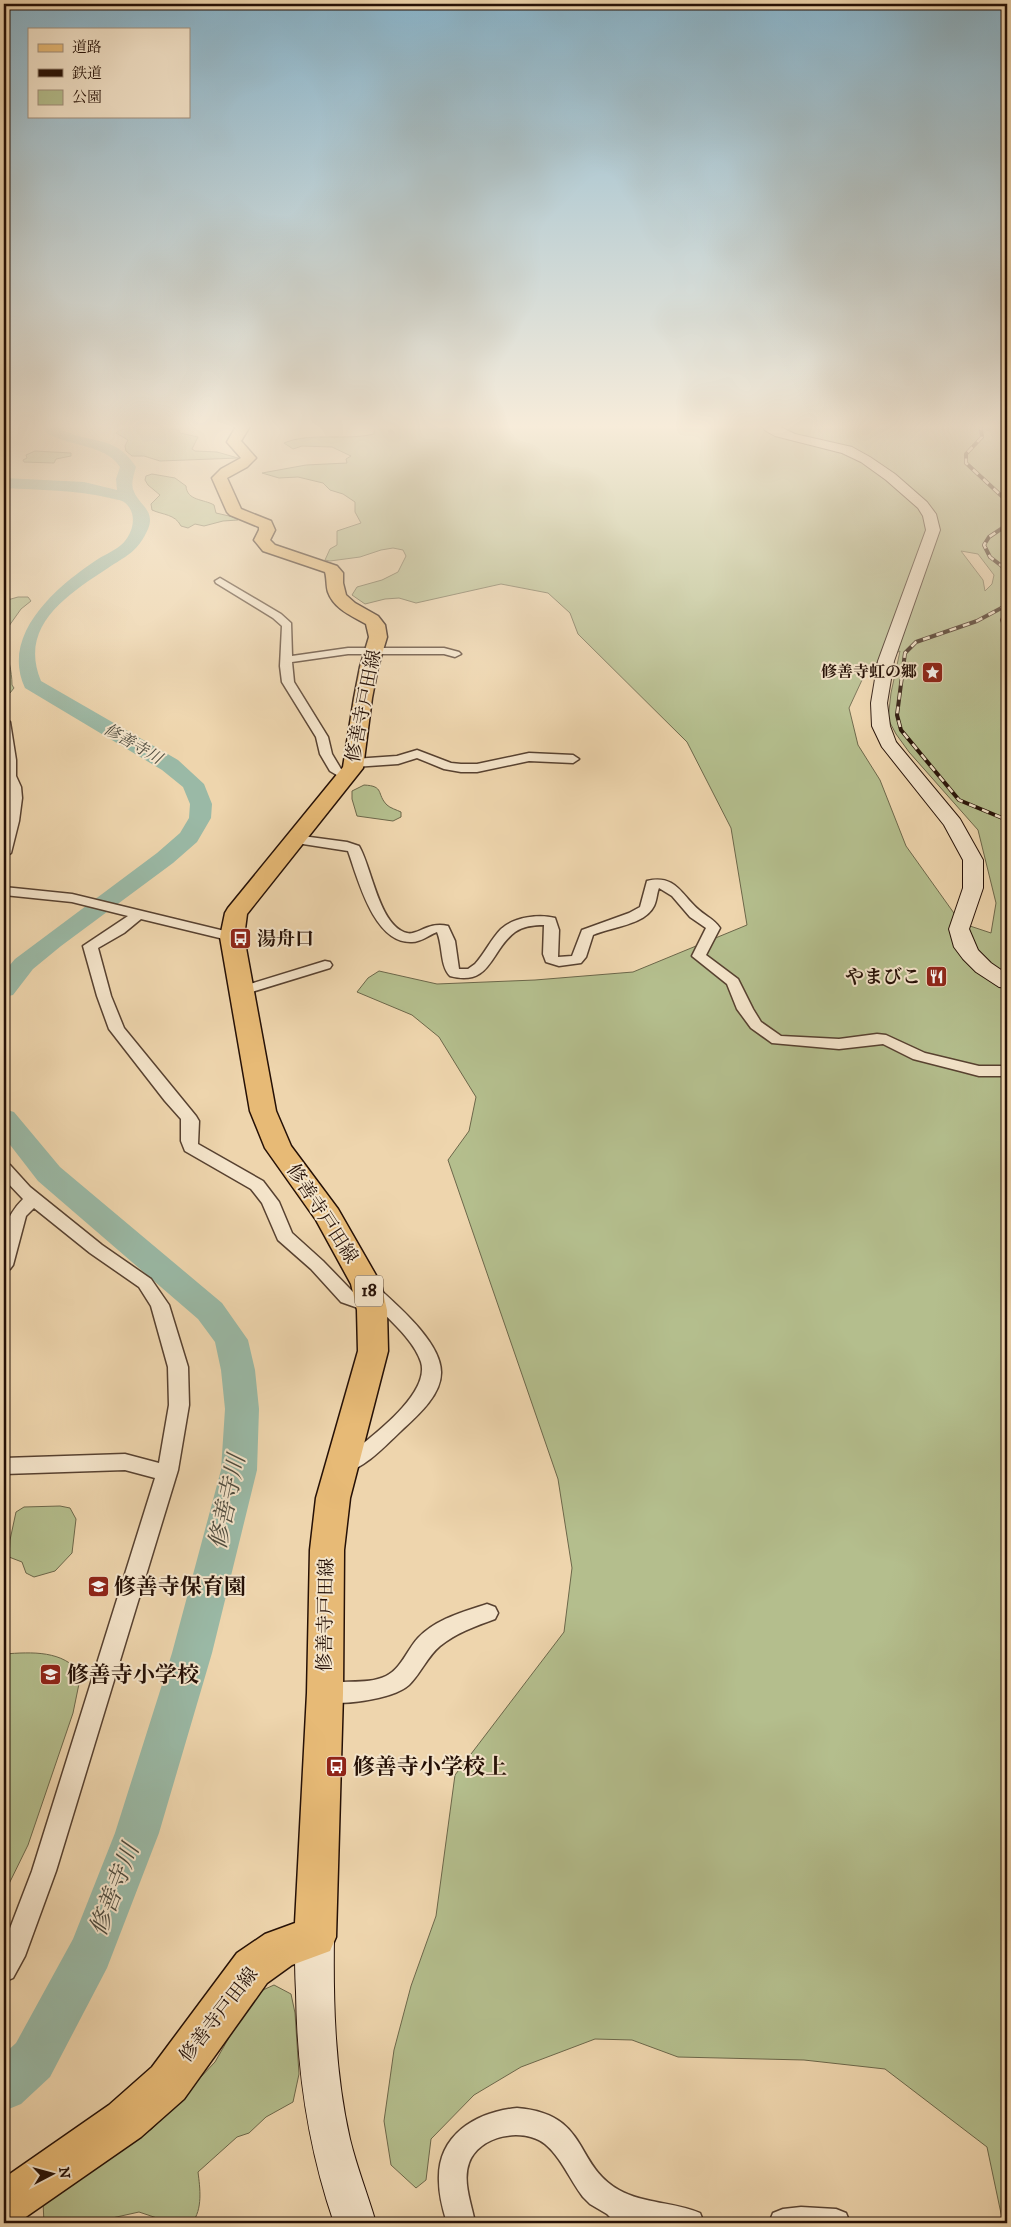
<svg xmlns="http://www.w3.org/2000/svg" width="1011" height="2227" font-family="'IM FELL DW Pica','Noto Serif JP',serif">
<style>
.green{fill:#b4be8d;stroke:#6c674a;fill-rule:evenodd}
.lines{fill:none;stroke-linecap:round;stroke-linejoin:round}
.river{fill:#9ab9a6;fill-rule:evenodd}
.street-casing{stroke:#574130;stroke-width:3}
.secondary-casing{stroke:#251006;stroke-width:2}
.primary-casing{stroke:#251006;stroke-width:3}
.street{fill:#f4e4ca;fill-rule:evenodd}
.secondary{fill:#f4e4ca;fill-rule:evenodd}
.primary{fill:#e7ba76;fill-rule:evenodd}
.rail-casing{stroke:#251006;stroke-width:4}
.rail{stroke:#f4e4ca;stroke-width:2.5;stroke-dasharray:7;stroke-linecap:butt}
.labels{text-anchor:middle;dominant-baseline:central;stroke-width:4;stroke-linejoin:round;paint-order:stroke}
.far-poi-label{font-size:16px;font-weight:bold;fill:#251006;stroke:#f4e4ca;text-anchor:end}
.far-water-label{font-size:16px;font-style:italic;fill:#4e4b3e;stroke:#f4e4ca}
.shield{fill:#f4e4ca;stroke:#635041;stroke-width:1}
.shield-label{font-size:18px;font-weight:bold;fill:#251006}
.street-label{font-size:19px;fill:#251006;stroke:#f4e4ca}
.poi-label{font-size:19px;font-weight:bold;fill:#251006;stroke:#f4e4ca;text-anchor:start}
.near-poi-label{font-size:22px;font-weight:bold;fill:#251006;stroke:#f4e4ca;text-anchor:start}
.near-water-label{font-size:24px;font-style:italic;fill:#4e4b3e;stroke:#f4e4ca}
</style>
<rect width="100%" height="100%" fill="#eed5ad"/>
<filter id="stains"><feTurbulence type="fractalNoise" baseFrequency=".004" numOctaves="4"/><feColorMatrix values="0 0 0 0 .2 0 0 0 0 .09 0 0 0 0 .02 0 0 0 .5 -.17"/></filter>
<radialGradient id="worn" r=".72"><stop offset=".6" stop-color="#630" stop-opacity="0"/><stop offset="1" stop-color="#630" stop-opacity=".3"/></radialGradient>
<!-- green -->
<g class="green">
<path d="M375,423H1007V2223H1003L987,2147L885,2069L804,2060L678,2057L632,2040L595,2039L521,2067L474,2095L431,2139L426,2180L416,2188L391,2165L384,2121L394,2050L411,1986L436,1916L455,1775L564,1632L572,1568L558,1479L448,1160L469,1131L476,1097L439,1037L412,1015L357,992L368,978L379,971L437,984L535,980L633,972L747,925L731,828L687,742L578,634L570,613L548,593L501,584L416,603L399,598L385,599L365,604L352,595L357,587L382,580L398,572L406,556L403,550L393,548L381,550L360,557L330,561L325,560L330,549L337,545V531L361,523L355,512V502L343,494L330,490L323,483L298,477L279,478L262,473L306,465L347,463L346,459L351,456L332,447L302,446L293,449L284,443C310,432 345,441 374,434ZM961,551L978,554L994,575L992,584L985,591L983,580ZM900,651L891,693L888,719L896,734L909,752L978,830L996,903L991,933L961,923L906,846L880,780L858,745L849,708L868,667Z"/>
<polygon points="137,426 156,426 179,430 180,433 198,437 192,449 195,451 217,452 238,458 160,461 144,456 132,456 126,451 125,446 128,440 116,433 120,430"/>
<polygon points="35,451 71,453 71,456 56,459 54,463 24,462 23,460 27,458 26,455"/>
<path d="M152,474L175,478L186,486C187,501 204,499 214,505L216,513L238,518V520L223,521L204,526L195,524L188,528L181,526C175,514 163,515 152,510L151,504L160,495L148,485L145,480L146,476Z"/>
<polygon points="18,597 28,597 31,601 21,609 4,633 6,607 4,601"/>
<path d="M4,644C8,657 12,671 12,685L14,688L10,693H6V677L4,673Z"/>
<path d="M364,785C385,786 376,794 387,805C390,808 397,810 401,812V817L393,821L357,816L352,799V791Z"/>
<polygon points="60,1506 70,1508 76,1519 72,1553 55,1571 34,1577 26,1573 22,1562 9,1557 10,1540 16,1512 24,1507"/>
<path d="M4,1654C32,1652 63,1650 81,1674L73,1713L28,1845L4,1894Z"/>
<path d="M274,1985L291,1994L295,2013L299,2074L293,2102L266,2117L249,2133L237,2137L198,2172C200,2188 203,2209 192,2223H165L160,2219L139,2212L112,2218L106,2223H44L43,2202L63,2184L152,2129L215,2062L254,1994Z"/>
</g>
<g class="lines">
<!-- river -->
<g class="river">
<path d="M43,423H57V427C88,446 114,432 136,467C134,474 131,482 133,489C138,505 156,510 148,529C138,552 126,556 108,568C67,595 18,626 41,681L178,760L204,784L212,804L211,818L197,842L173,863L61,946L33,969L13,995L4,997V972L15,959L157,853L180,833L189,818L190,804L183,787L162,770L25,688C0,635 56,587 95,561C103,555 113,552 121,545C133,535 139,513 124,502C121,500 114,499 110,498C75,490 40,490 4,488V478L84,482L117,490L116,479L120,467C106,444 68,447 45,432Z"/>
<polygon points="4,1109 14,1112 60,1167 222,1303 248,1340 255,1370 259,1409 257,1470 212,1653 159,1833 107,1968 50,2077 21,2104 4,2111 4,2054 16,2043 73,1939 115,1833 172,1653 221,1470 225,1409 221,1370 215,1342 198,1319 38,1181 4,1137"/>
</g>
<defs>
<g id="street">
<polygon points="4,423 10,423 4,429"/>
<polygon points="220,578 281,614 291,623 292,656 348,648 444,648 459,652 461,654 455,657 444,654 348,654 292,662 294,682 328,737 332,754 341,769 353,777 347,781 330,771 320,754 316,737 282,682 280,666 282,626 273,618 216,583 215,581"/>
<polygon points="4,718 10,722 16,760 16,776 21,787 22,798 19,821 11,853 4,857 4,831 10,798 9,787 4,777"/>
<polygon points="417,750 451,763 461,764 477,764 529,753 573,755 579,759 573,763 529,761 477,772 461,772 444,769 417,758 398,764 354,767 348,763 354,759 397,756"/>
<path d="M295,835L347,842L359,846C372,868 379,926 407,933C417,936 428,921 448,926L455,941L459,969H468L475,964C485,953 491,939 501,929C514,917 539,914 555,918L559,930L558,957L572,956L582,930L629,913L640,907L647,881C676,874 681,895 699,910C707,917 714,919 720,928L706,955L738,979L753,1009L761,1022L781,1036L839,1039L877,1034L886,1035L925,1053L979,1066H1007V1076H979L960,1071L913,1059L883,1044L839,1049L772,1043L751,1028L737,1009L727,984L692,956L706,928L690,917L672,896L659,888C657,892 657,900 654,906C645,925 611,927 593,935L586,957L581,963L559,966L546,962L543,954L544,925C534,925 523,926 515,932C490,950 492,987 450,976C440,966 443,946 437,932C429,935 421,942 412,942C374,944 358,879 348,851L290,842L288,839Z"/>
<path d="M4,887L72,894L237,934L239,937L232,941L141,919L124,933L98,948L111,996L124,1028L196,1116L199,1121L198,1144L263,1181L279,1202L292,1233L323,1261L353,1292L366,1297L361,1290L364,1286L370,1284L376,1286C397,1305 442,1343 441,1373C441,1396 416,1417 401,1431C383,1448 367,1466 343,1474L336,1471L333,1466C338,1457 352,1452 360,1446C380,1430 430,1391 421,1362C414,1341 393,1323 378,1308L371,1310L358,1308L341,1302L311,1269L278,1240L262,1203L251,1189L185,1151L181,1141V1119L165,1101L109,1029L97,996L83,946L128,916L72,902L4,895Z"/>
<polygon points="325,961 330,962 332,965 330,968 242,995 237,994 235,991 237,988"/>
<path d="M4,1164L10,1165L30,1187L102,1245L151,1279L169,1305L188,1367L189,1405L178,1470L56,1871L25,1956L13,1978L4,1982V1944L32,1871L155,1478L125,1470L4,1474V1458L125,1454L159,1463L169,1405L168,1367L151,1306L139,1287L90,1253L34,1208L26,1216L13,1265L10,1269L4,1271C4,1241 0,1222 23,1199L4,1179Z"/>
<path d="M487,1604L495,1607L498,1613L495,1619C476,1626 456,1633 440,1646C427,1657 421,1673 409,1685C392,1700 337,1707 317,1700L314,1693L317,1686C338,1678 365,1686 386,1676C401,1669 407,1650 418,1638C436,1619 463,1612 487,1604Z"/>
<path d="M517,2108C590,2114 573,2164 619,2190C644,2204 675,2202 700,2213L704,2223H616L607,2214L590,2204L583,2197C570,2180 561,2157 545,2144C523,2127 479,2135 469,2163C462,2182 472,2205 475,2223H447C443,2210 439,2196 439,2181C437,2135 476,2112 517,2108Z"/>
<polygon points="801,2207 836,2209 846,2213 850,2223 769,2223 773,2213 783,2209"/>
</g>
<g id="secondary">
<polygon points="759,423 772,423 795,434 852,447 870,457 895,474 927,502 936,514 940,530 894,661 887,703 890,726 896,742 960,819 983,860 983,888 969,929 978,950 991,963 1007,974 1007,988 999,987 976,972 963,959 954,947 949,929 963,888 963,860 944,825 882,747 872,726 871,703 878,661 926,530 923,516 918,508 886,480 861,462 842,453 775,436 766,431"/>
<path d="M315,1919L328,1924L334,1937C333,2004 335,2073 350,2139C357,2168 368,2195 376,2223H334C308,2147 297,2072 296,1992C295,1969 293,1945 302,1924Z"/>
</g>
<path id="primary" d="M238,423H252L241,441L256,458L247,467L227,478L241,509L271,521L275,530L270,540L275,545L337,566L343,573V583L346,595L355,603L378,616L385,625L387,637L378,667L372,698L363,768L247,914L244,937L276,1111L291,1146L338,1209L381,1284L387,1310L388,1351L350,1498L344,1550L343,1693L336,1937L330,1951L292,1965L267,1983L184,2099L141,2137L20,2221L4,2223V2178L109,2105L152,2067L237,1953L265,1934L295,1923L307,1693L310,1550L316,1498L358,1351L357,1310L351,1284L316,1220L265,1148L250,1111L220,937L225,913L228,908L343,767L354,698L360,667L369,637L366,624C352,616 334,609 328,592C326,586 327,578 325,572L263,551L254,540L259,530V527L230,515L227,512L212,478L221,469L241,458L227,442Z"/>
</defs>
<!-- street casing -->
<use href="#street" class="street-casing"/>
<!-- secondary casing -->
<use href="#secondary" class="secondary-casing"/>
<!-- primary casing -->
<use href="#primary" class="primary-casing"/>
<!-- street -->
<use href="#street" class="street"/>
<!-- secondary -->
<use href="#secondary" class="secondary"/>
<!-- primary -->
<use href="#primary" class="primary"/>
<defs>
<g id="rail">
<polyline points="980,423 982,437 966,454 966,463 1007,501"/>
<polyline points="1007,525 989,537 984,545 990,557 1007,570"/>
<polyline points="1007,605 977,621 916,642 905,653 897,715 901,730 959,800 1007,820"/>
<polyline points="1007,608 1002,620 1007,633"/>
</g>
</defs>
<!-- rail casing -->
<use href="#rail" class="rail-casing"/>
<!-- rail -->
<use href="#rail" class="rail"/>
</g>
<!-- sky -->
<linearGradient id="sky" x2="0" y2="1"><stop stop-color="#89b6ce"/><stop offset="0.58" stop-color="#f7ecda"/><stop offset="1" stop-color="#f7ecda" stop-opacity="0"/></linearGradient>
<rect width="1011" height="735" fill="url(#sky)"/>
<!-- icons -->
<defs>
<symbol id="sight-square" viewBox="-11 -11 22 22"><rect x="-9" y="-9" width="18" height="18" rx="4" fill="#8f2418" stroke="#f4e4ca"/><path d="M0-6L1.8-2.2L6-1.7L2.9 1.2L3.7 5.4L0 3.3L-3.7 5.4L-2.9 1.2L-6-1.7L-1.8-2.2Z" fill="#fff"/></symbol>
<symbol id="bus-square" viewBox="-11 -11 22 22"><rect x="-9" y="-9" width="18" height="18" rx="4" fill="#8f2418" stroke="#f4e4ca"/><path d="M-5-6H5V4H4V6H2V4H-2V6H-4V4H-5ZM-3.5-4V0h7V-4ZM-3.5 1.2v1.5H-2V1.2ZM2 1.2v1.5H3.5V1.2Z" fill="#fff"/></symbol>
<symbol id="restaurant-square" viewBox="-11 -11 22 22"><rect x="-9" y="-9" width="18" height="18" rx="4" fill="#8f2418" stroke="#f4e4ca"/><path d="M-5-6h1v4h1v-4h1v4h1v-4h1v5L-1.5 .5V6h-2V.5L-5-1ZM5-6V6H3V1.5H1.5Q1.5-4 5-6Z" fill="#fff"/></symbol>
<symbol id="school-square" viewBox="-11 -11 22 22"><rect x="-9" y="-9" width="18" height="18" rx="4" fill="#8f2418" stroke="#f4e4ca"/><path d="M0-5L7-2L0 1L-7-2ZM-4 1L0 2.5L4 1V4Q0 6-4 4Z" fill="#fff"/></symbol>
</defs>
<g fill-rule="evenodd">
<use href="#sight-square" x="920" y="660" width="25" height="25"/>
<use href="#bus-square" x="228" y="926" width="25" height="25"/>
<use href="#restaurant-square" x="924" y="964" width="25" height="25"/>
<use href="#school-square" x="86" y="1574" width="25" height="25"/>
<use href="#school-square" x="38" y="1662" width="25" height="25"/>
<use href="#bus-square" x="324" y="1754" width="25" height="25"/>
</g>
<g class="labels">
<!-- far-poi labels -->
<g class="far-poi-label">
<text x="917" y="672">修善寺虹の郷</text>
</g>
<!-- far-water labels -->
<g class="far-water-label">
<text transform="translate(133 744) rotate(30)">修善寺川</text>
</g>
<!-- shield labels -->
<rect class="shield" x="355" y="1275.5" width="28" height="31" rx="4"/>
<g class="shield-label">
<text x="369" y="1291">18</text>
</g>
<!-- street labels -->
<g class="street-label">
<text transform="translate(364 706) rotate(-79)">修善寺戸田線</text>
<text transform="translate(322 1214) rotate(57)">修善寺戸田線</text>
<text transform="translate(326 1615) rotate(-89)">修善寺戸田線</text>
<text transform="translate(219 2015) rotate(-52)">修善寺戸田線</text>
</g>
<!-- poi labels -->
<g class="poi-label">
<text x="257" y="939">湯舟口</text>
<text x="921" y="977" text-anchor="end">やまびこ</text>
</g>
<!-- near-poi labels -->
<g class="near-poi-label">
<text x="114" y="1587">修善寺保育園</text>
<text x="67" y="1675">修善寺小学校</text>
<text x="353" y="1767">修善寺小学校上</text>
</g>
<!-- near-water labels -->
<g class="near-water-label">
<text transform="translate(228 1502) rotate(-78)">修善寺川</text>
<text transform="translate(115 1890) rotate(-69)">修善寺川</text>
</g>
</g>
<!-- margin -->
<rect width="1011" height="2227" fill="none" stroke="#eed5ad" stroke-width="20"/>
<rect x="5" y="5" width="1001" height="2217" fill="none" stroke="#251006" stroke-width="2.5"/>
<rect x="10" y="10" width="991" height="2207" fill="none" stroke="#251006"/>
<!-- legend -->
<rect x="28" y="28" width="162" height="90" fill="#f4e4ca" stroke="#a18f7c"/>
<rect x="38" y="44" width="25" height="8" fill="#e7ba76" stroke="#a18f7c"/>
<text x="72" y="52" font-size="15" fill="#251006">道路</text>
<rect x="38" y="69" width="25" height="8" fill="#251006" stroke="#a18f7c"/>
<text x="72" y="78" font-size="15" fill="#251006">鉄道</text>
<rect x="38" y="90" width="25" height="15" fill="#b4be8d" stroke="#a18f7c"/>
<text x="72" y="102" font-size="15" fill="#251006">公園</text>
<!-- north arrow -->
<g transform="translate(52 2174) rotate(84)" stroke="#f4e4ca" stroke-width="4" paint-order="stroke">
<path d="M0-4L9 19L0 12L-9 19Z" fill="#251006"/>
<text y="-8" font-size="14" font-weight="bold" text-anchor="middle" fill="#251006">N</text>
</g>
<rect width="100%" height="100%" filter="url(#stains)"/>
<rect width="100%" height="100%" fill="url(#worn)"/>
</svg>
